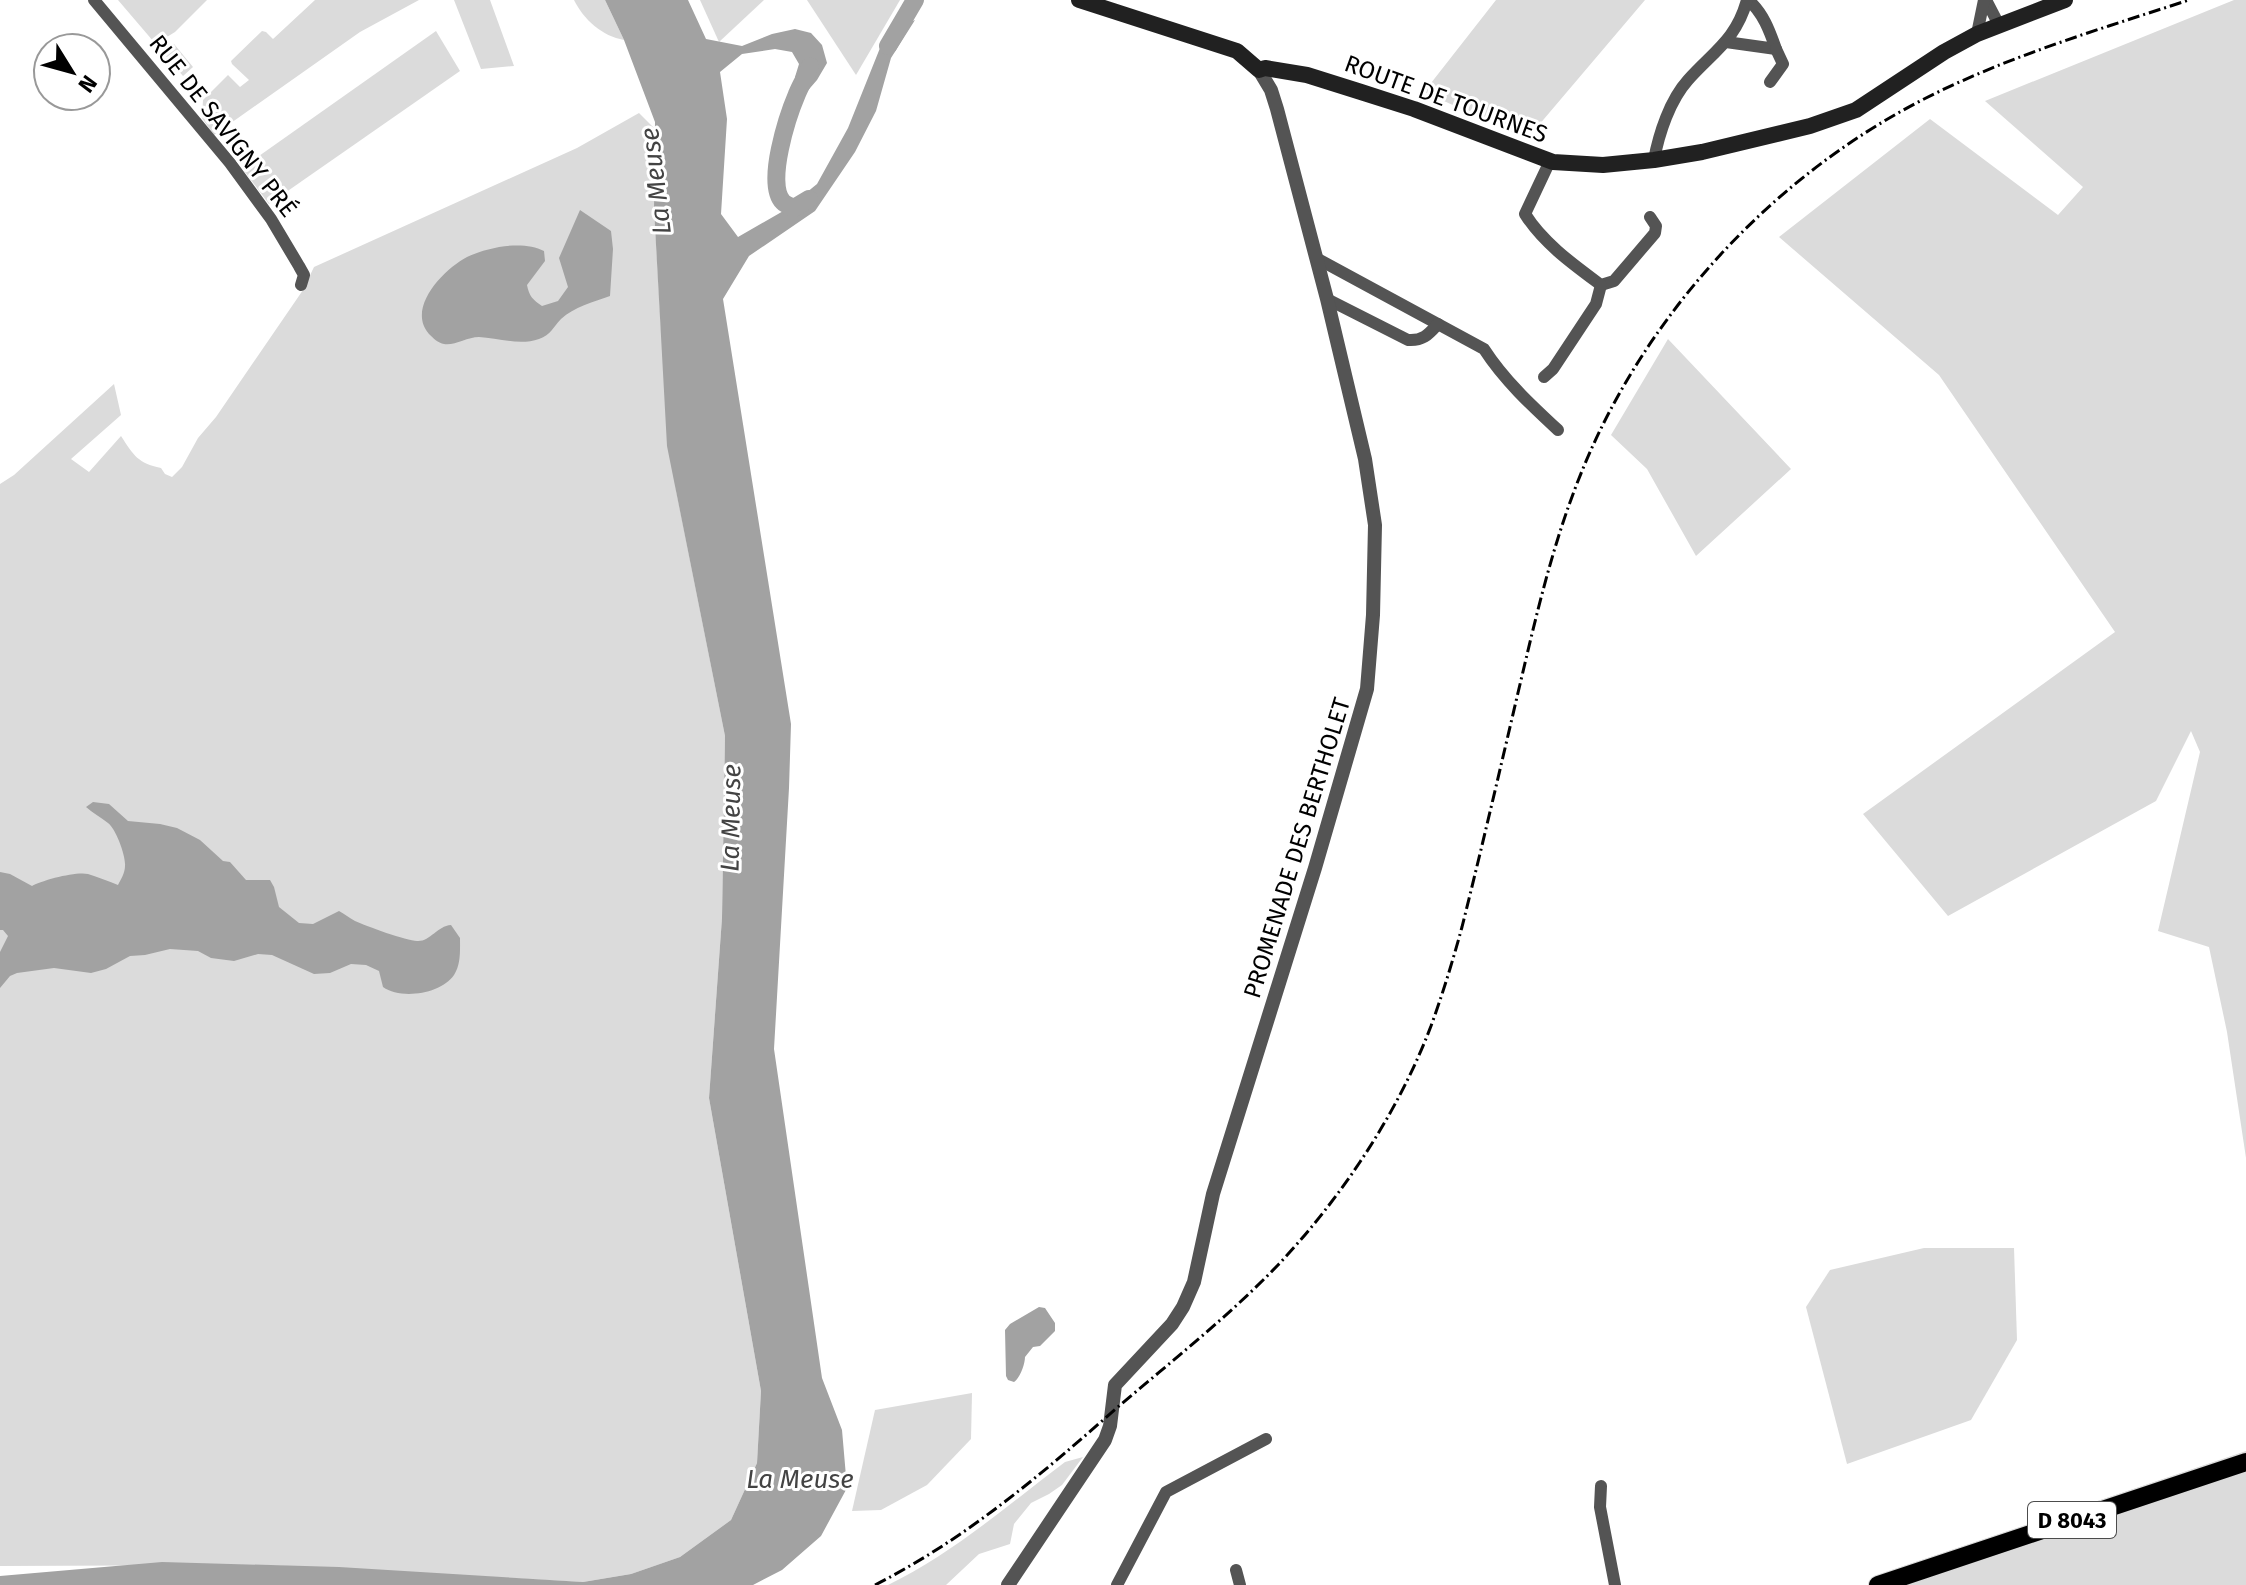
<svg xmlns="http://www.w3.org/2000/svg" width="2246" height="1585" font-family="'Fira Sans',sans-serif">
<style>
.green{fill:#dbdbdb}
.water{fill:#a2a2a2}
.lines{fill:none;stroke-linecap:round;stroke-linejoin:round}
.river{stroke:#a2a2a2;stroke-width:18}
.primary-casing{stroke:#dbdbdb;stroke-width:20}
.minor{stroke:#545454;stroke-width:12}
.tertiary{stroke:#545454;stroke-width:14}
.secondary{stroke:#212121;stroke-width:16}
.primary{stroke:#000;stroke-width:18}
.rail{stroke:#000;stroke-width:3;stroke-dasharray:12 4 2 4;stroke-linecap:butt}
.labels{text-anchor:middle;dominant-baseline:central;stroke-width:6;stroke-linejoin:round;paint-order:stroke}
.shield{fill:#fff;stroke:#4c4c4c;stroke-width:2}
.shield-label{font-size:22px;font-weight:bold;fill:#000}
.street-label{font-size:24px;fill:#000;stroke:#fff}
.water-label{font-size:26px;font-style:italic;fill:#434343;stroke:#fff}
</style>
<rect width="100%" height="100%" fill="#fff"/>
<!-- green -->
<g class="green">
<polygon points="118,0 207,0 175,32 162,40 163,43 174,44 193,67 183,76"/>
<polygon points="315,0 419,0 360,32 214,135 202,118 203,100 228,75 240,87 249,80 232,64 231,61 262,31 266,32 273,39"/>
<polygon points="454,0 490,0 514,66 481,69"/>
<path d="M574,0H605L624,40C602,36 584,20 574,0Z"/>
<polygon points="700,0 764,0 719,42"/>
<polygon points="807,0 900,0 856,75"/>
<polygon points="1496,0 1645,0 1527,139 1497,125 1498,123 1490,116 1486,120 1424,92"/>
<polygon points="2234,0 2246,0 2246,1158 2227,1032 2209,947 2158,931 2200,752 2191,731 2156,801 1948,916 1863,814 2115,632 1939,375 1779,237 1930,119 2058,215 2083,187 1985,101"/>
<polygon points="436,31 460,71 269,204 242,168"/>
<path d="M639,113L655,129L654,208L661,329L676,490L725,736L722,918L709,1098L761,1391L757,1463L731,1520L680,1557L631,1574L583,1582L267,1565L0,1566V484L14,475L114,384L121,415L71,459L89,472L121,436C134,456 138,463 161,468L165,474L172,477L182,467L198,438L216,417L303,290L314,267L577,148Z"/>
<polygon points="1668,339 1791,469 1696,556 1647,469 1611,435"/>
<polygon points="1924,1248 2014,1248 2017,1340 1971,1420 1847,1464 1806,1307 1830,1270"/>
<polygon points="972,1393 971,1439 927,1485 881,1510 852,1511 875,1410"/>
<polygon points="2246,1451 2246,1585 1897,1585 1892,1570"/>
<path d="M1083,1457L1062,1485L1049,1494L1031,1503L1014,1524L1010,1544L979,1554L946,1585H888C952,1554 1008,1505 1065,1462Z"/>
</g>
<!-- water -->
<g class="water">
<polygon points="605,0 688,0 706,39 742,46 772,34 795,29 811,33 822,45 827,63 817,80 804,95 795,77 799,64 792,52 775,49 742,54 720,72 727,119 721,214 738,237 785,210 817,184 848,128 886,33 915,20 891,58 876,111 855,152 815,211 749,256 723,299 791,724 789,788 774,1049 822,1378 842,1430 847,1488 821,1536 782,1570 753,1585 0,1585 0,1576 162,1562 339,1567 583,1582 631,1574 680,1557 731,1520 757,1463 761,1391 709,1098 722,918 725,736 667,446 654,208 655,122 624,40"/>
<path d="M580,210L611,231L613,249L610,296C593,302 574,307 561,319C553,327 551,335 539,339C520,346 498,338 479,337C467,337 454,346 444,344C438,343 433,338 429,334C406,308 444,269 467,257C488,247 523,240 544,251L545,261L527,285C529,296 533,300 542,306L558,301L568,287L559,258Z"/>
<path d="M93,802L109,804L128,821L160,824L177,828L200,840L223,861L230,862L246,880H270L274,887L279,907L299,923L313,924L339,911C345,914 349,918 355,921C366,926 407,941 417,941C430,942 437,926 451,925L460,938C460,950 461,965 454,975C441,994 401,1000 383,987L379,971L366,965L351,964L330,973L314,974L272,955L258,954L234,961L211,958L198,951L170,949L145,955L130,956L106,969L91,973L54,968L17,973L10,976L0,988V952L8,936L3,930H0V872L10,874L32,886C42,880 77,871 88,874C98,877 108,881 118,885C121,879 125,873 125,866C126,856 116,829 108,823C100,817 93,813 86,807Z"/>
<path d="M1039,1307L1045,1308L1055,1323V1331L1040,1346L1033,1347L1025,1357C1025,1364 1020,1378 1014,1382L1008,1380L1006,1376L1005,1330L1010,1324Z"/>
</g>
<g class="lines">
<!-- river -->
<g class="river">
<polyline points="888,46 915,0"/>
<path d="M809,199L794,208C790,206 786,205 783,202C765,184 788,115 797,94C801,84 807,75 810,66"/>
</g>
<defs>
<polyline id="primary" points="1878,1585 2246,1462"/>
</defs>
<!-- primary casing -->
<use href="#primary" class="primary-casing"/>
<!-- minor -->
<g class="minor">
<polyline points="94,0 230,163 271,219 299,266 304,275 301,285"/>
<polyline points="1986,0 1999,25"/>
<polyline points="1977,34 1984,0"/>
<path d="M1726,42L1776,49C1770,32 1763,12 1748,0"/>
<polyline points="1770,82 1783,64 1776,49"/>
<path d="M1654,160C1659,133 1670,100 1688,80C1714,51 1736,40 1747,0"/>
<path d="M1550,161L1525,214C1543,243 1574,265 1601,285L1614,281L1655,233L1656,226L1650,217"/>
<path d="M1316,258L1484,349C1504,380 1531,405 1558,430"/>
<path d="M1327,299L1408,340C1423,341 1428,335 1438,324"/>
<polyline points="1544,377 1553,369 1596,304 1601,285"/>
<polyline points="1601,1486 1600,1507 1615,1585"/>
<polyline points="1236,1570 1240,1585"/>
<polyline points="1117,1585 1166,1492 1266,1439"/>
</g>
<!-- tertiary -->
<polyline class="tertiary" points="1008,1585 1105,1440 1110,1426 1115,1385 1172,1324 1183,1307 1194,1282 1213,1194 1315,868 1367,689 1373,615 1375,525 1365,459 1327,299 1277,109 1271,90 1259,70"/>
<!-- secondary -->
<polyline class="secondary" points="1079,0 1237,51 1259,70 1265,68 1307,75 1361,92 1414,109 1553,162 1603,165 1654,160 1702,152 1810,126 1856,110 1944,52 1977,34 2065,0"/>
<!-- primary -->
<use href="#primary" class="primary"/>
<!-- rail -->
<path class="rail" d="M875,1585C967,1538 1042,1474 1119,1406C1173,1360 1229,1316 1278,1265C1342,1197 1398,1113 1431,1026C1443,993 1453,960 1462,927C1481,851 1499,774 1517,697C1535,621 1552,544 1582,471C1646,313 1774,175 1926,98C2009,56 2100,29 2189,0"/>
</g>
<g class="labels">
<!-- shield labels -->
<rect class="shield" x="2028" y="1502" width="88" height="36" rx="6"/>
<g class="shield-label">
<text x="2072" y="1520">D 8043</text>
</g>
<!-- street labels -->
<g class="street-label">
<text transform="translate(1446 99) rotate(20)">ROUTE DE TOURNES</text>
<text transform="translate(223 126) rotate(52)">RUE DE SAVIGNY PRÉ</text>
<text transform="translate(1297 848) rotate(-73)">PROMENADE DES BERTHOLET</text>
</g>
<!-- water labels -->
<g class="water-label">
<text transform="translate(656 181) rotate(-97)">La Meuse</text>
<text transform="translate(731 818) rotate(-89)">La Meuse</text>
<text x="800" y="1479">La Meuse</text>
</g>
</g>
<!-- north arrow -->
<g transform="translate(72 72) rotate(127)"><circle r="38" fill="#ffffff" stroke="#999999" stroke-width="2"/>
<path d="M0-6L14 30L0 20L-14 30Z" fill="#000000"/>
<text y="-12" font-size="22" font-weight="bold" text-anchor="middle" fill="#000000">N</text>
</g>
</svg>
